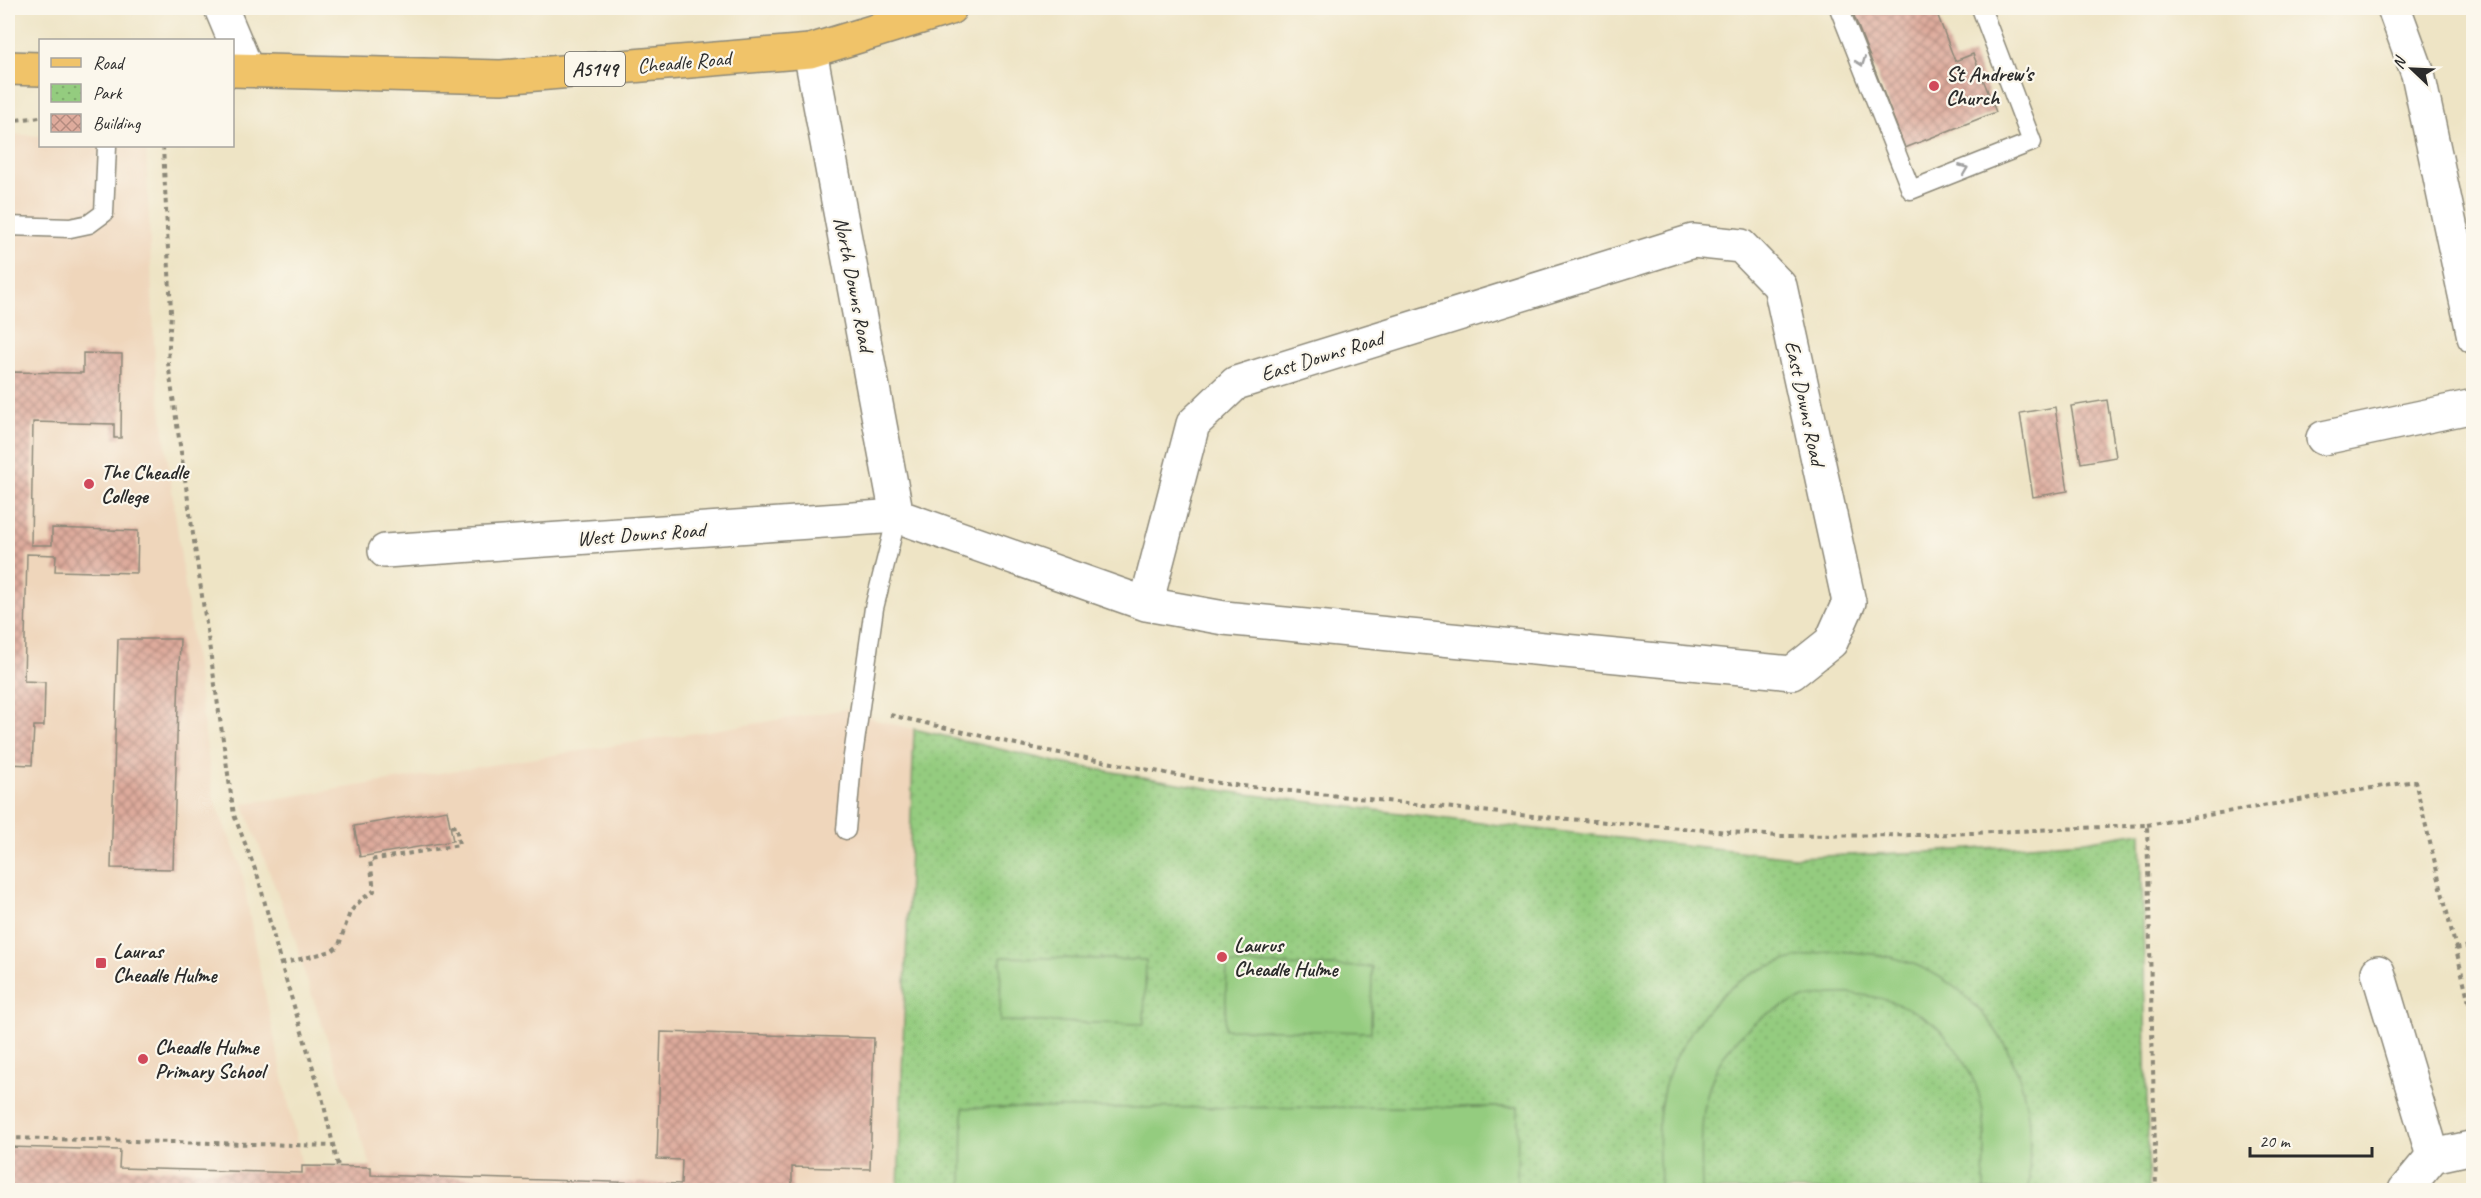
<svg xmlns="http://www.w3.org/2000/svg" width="2481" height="1198" font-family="Caveat,sans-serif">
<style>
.built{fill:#efd6bb}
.park{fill:url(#park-dots);stroke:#607c55;stroke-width:1.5}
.pitch{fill:#94cc7f;stroke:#607c55;stroke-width:1.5}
.building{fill:url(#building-cross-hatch)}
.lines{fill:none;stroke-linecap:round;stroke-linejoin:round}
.service-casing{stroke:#8c8878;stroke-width:21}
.minor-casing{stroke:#8c8878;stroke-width:36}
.primary-casing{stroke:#8c8878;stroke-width:36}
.path{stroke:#8c8878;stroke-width:4;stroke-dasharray:4.5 4.5;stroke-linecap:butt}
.service{stroke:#fff;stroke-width:18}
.minor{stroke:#fff;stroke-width:33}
.primary{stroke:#f0c369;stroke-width:33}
.oneway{stroke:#a0a0a0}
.poi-dot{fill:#d1495b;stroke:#fbf7ec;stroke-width:2}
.labels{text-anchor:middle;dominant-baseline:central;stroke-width:4.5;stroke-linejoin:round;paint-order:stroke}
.shield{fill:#fbf7ec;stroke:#696865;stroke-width:1.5}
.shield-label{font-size:20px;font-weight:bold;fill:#2b2b2b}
.street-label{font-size:21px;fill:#2b2b2b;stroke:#fbf7ec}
.poi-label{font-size:21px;font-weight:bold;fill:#2b2b2b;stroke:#fbf7ec;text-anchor:start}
</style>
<defs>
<pattern id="park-dots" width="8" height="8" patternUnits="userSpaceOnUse" patternTransform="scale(1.5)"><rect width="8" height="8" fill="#94cc7f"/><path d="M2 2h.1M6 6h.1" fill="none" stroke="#80af6e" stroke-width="1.8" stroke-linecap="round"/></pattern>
<pattern id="building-cross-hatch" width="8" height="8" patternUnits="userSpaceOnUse" patternTransform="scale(1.5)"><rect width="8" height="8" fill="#deab9c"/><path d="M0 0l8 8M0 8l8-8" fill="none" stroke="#b48b7f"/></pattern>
</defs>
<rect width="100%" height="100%" fill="#fbf7ec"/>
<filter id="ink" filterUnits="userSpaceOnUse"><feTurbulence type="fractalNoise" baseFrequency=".0167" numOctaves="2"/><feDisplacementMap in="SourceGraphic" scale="12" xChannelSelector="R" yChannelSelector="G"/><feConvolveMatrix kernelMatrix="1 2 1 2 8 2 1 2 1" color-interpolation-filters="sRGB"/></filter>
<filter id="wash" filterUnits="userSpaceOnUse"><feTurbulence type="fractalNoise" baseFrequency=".008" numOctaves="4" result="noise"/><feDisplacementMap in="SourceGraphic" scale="24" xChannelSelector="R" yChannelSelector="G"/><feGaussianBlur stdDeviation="1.35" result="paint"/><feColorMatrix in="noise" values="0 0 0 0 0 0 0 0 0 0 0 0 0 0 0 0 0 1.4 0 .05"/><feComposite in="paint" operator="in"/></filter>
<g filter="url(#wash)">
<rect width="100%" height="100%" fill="#eee4c5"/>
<!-- built -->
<polygon class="built" points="8,134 40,136 40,146 146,146 155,365 214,800 241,866 256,952 302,1166 371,1166 305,975 295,938 243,804 860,707 875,720 1060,763 1231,792 1472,822 1794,857 1928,852 2085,841 2141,832 2149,1190 8,1190"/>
<!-- park -->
<polygon class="park" points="914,729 1060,763 1231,792 1472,822 1794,857 1928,852 2085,841 2141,832 2149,1190 898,1190"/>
<!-- pitch -->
<g class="pitch">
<path d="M1835,951C1855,952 1875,953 1894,958C1960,974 2012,1034 2025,1099C2032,1128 2029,1161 2029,1190H1984C1984,1158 1989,1117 1976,1086C1966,1063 1952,1039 1932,1023C1870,976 1775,986 1728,1050C1697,1092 1701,1141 1702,1190H1660C1660,1163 1656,1131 1661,1104C1664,1082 1674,1059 1686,1040C1721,981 1768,958 1835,951Z"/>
<polygon points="1001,957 1146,960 1144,1024 1000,1021"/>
<polygon points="1227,964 1372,967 1371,1032 1225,1029"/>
<polygon points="1518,1107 1517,1190 962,1190 963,1108"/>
</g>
<g id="blocks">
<!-- building -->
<g class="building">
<polygon points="1851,8 1935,8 1955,61 1973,54 1996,112 1905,148"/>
<polygon points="83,353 122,354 121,438 114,438 114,424 33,422 31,545 52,545 52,528 138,531 137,573 55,571 56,555 27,554 24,681 45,682 44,726 34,726 32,765 8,764 8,372 83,373"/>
<polygon points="2107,400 2116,457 2081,463 2071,406"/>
<polygon points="2055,407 2068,491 2033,497 2020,413"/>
<polygon points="118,639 180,639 173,869 111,868"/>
<polygon points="447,810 453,841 360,857 354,826"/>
<polygon points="661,1032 874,1038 870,1169 792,1167 792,1190 8,1190 8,1147 120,1150 119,1168 302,1173 302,1166 371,1167 371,1175 681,1184 682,1160 657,1159"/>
</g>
</g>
</g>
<g filter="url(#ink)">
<use href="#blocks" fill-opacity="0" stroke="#8c8878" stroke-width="1.5"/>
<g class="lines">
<defs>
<g id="service">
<polyline points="1839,8 1911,190 2032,142 1981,8"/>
<polyline points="8,226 70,228 89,224 104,213 107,146"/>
<polyline points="846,830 852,763 874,608 897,516"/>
</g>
<g id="minor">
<polyline points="221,8 247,70"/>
<polyline points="2394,8 2418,74 2474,337"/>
<polyline points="810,51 897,516"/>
<polyline points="2323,438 2474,406"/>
<polyline points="385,551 897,516 1146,604 1224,618 1792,673 1831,642 1849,602 1780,286 1741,246 1693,241 1236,383 1193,424 1146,604"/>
<polyline points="2378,972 2433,1156"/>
<polyline points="2405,1190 2433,1156 2474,1147"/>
</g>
<g id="primary">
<polyline points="8,68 40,69"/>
<polyline points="232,70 501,77 810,51 950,8"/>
</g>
</defs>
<!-- service casing -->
<use href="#service" class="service-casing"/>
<!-- minor casing -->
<use href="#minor" class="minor-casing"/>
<!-- primary casing -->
<use href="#primary" class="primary-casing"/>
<!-- path -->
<g class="path">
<polyline points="8,121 40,117"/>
<polyline points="163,146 171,312 168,363 234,815 258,877 281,964 322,1097 338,1166"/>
<polyline points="890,715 1038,749 1224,784 1520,815 1779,836 1928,835 2147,825 2156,1190"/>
<polyline points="2147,825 2415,781 2474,1023"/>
<polyline points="2456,949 2474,945"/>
<polyline points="281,964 332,951 339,945 350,912 362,899 374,891 370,860 459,845 456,826 450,827"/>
<polyline points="8,1138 334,1146"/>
</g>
<!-- service -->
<use href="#service" class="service"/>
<!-- minor -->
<use href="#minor" class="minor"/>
<!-- primary -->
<use href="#primary" class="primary"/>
</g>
<!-- one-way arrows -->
<defs><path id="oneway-chevron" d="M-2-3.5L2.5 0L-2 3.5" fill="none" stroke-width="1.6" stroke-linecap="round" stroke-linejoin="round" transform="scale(1.5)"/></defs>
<g class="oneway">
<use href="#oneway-chevron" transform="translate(1861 62) rotate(69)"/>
<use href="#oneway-chevron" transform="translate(1964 169) rotate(-22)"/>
</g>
</g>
<!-- markers -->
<g class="poi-dot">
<circle cx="1934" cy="86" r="6"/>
<circle cx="89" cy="484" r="6"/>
<circle cx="1222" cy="957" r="6"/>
<rect x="95" y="957" width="12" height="12" rx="3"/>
<circle cx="143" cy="1059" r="6"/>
</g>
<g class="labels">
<!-- shield labels -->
<rect class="shield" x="565" y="52" width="60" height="34" rx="4.5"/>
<g class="shield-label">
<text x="595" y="69">A5149</text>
</g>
<!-- street labels -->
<g class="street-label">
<text transform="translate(684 62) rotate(-5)">Cheadle Road</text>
<text transform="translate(854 284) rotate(79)">North Downs Road</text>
<text transform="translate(1322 356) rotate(-17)">East Downs Road</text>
<text transform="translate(1805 403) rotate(78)">East Downs Road</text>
<text transform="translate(641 534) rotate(-4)">West Downs Road</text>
</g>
<!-- poi labels -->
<g class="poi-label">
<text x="1946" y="74">St Andrew's<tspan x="1946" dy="24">Church</tspan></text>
<text x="101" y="472">The Cheadle<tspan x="101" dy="24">College</tspan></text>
<text x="1234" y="945">Laurus<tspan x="1234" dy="24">Cheadle Hulme</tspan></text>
<text x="113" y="951">Lauras<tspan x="113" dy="24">Cheadle Hulme</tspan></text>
<text x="155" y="1047">Cheadle Hulme<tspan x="155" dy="24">Primary School</tspan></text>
</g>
</g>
<!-- margin -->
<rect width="2481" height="1198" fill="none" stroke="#fbf7ec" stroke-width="30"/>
<!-- legend -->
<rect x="39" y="39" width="195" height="108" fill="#fbf7ec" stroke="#a8a59f" stroke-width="1.5"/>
<rect x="51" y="58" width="30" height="9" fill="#f0c369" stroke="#a8a59f" stroke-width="1.5"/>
<text x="93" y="69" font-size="18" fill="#2b2b2b">Road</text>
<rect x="51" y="84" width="30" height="18" fill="url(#park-dots)" stroke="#a8a59f" stroke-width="1.5"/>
<text x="93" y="99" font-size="18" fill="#2b2b2b">Park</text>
<rect x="51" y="114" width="30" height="18" fill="url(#building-cross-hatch)" stroke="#a8a59f" stroke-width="1.5"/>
<text x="93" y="129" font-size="18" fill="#2b2b2b">Building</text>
<!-- north arrow -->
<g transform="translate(2412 69) rotate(293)" stroke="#fbf7ec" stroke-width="4.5" paint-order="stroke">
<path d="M0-4.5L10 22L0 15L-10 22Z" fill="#2b2b2b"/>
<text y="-9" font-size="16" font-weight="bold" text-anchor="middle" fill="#2b2b2b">N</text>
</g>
<!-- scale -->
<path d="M2250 1147v9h122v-9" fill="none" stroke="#2b2b2b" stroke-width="3"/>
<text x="2259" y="1147" font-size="18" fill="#2b2b2b" stroke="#fbf7ec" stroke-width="4.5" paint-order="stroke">20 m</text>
</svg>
